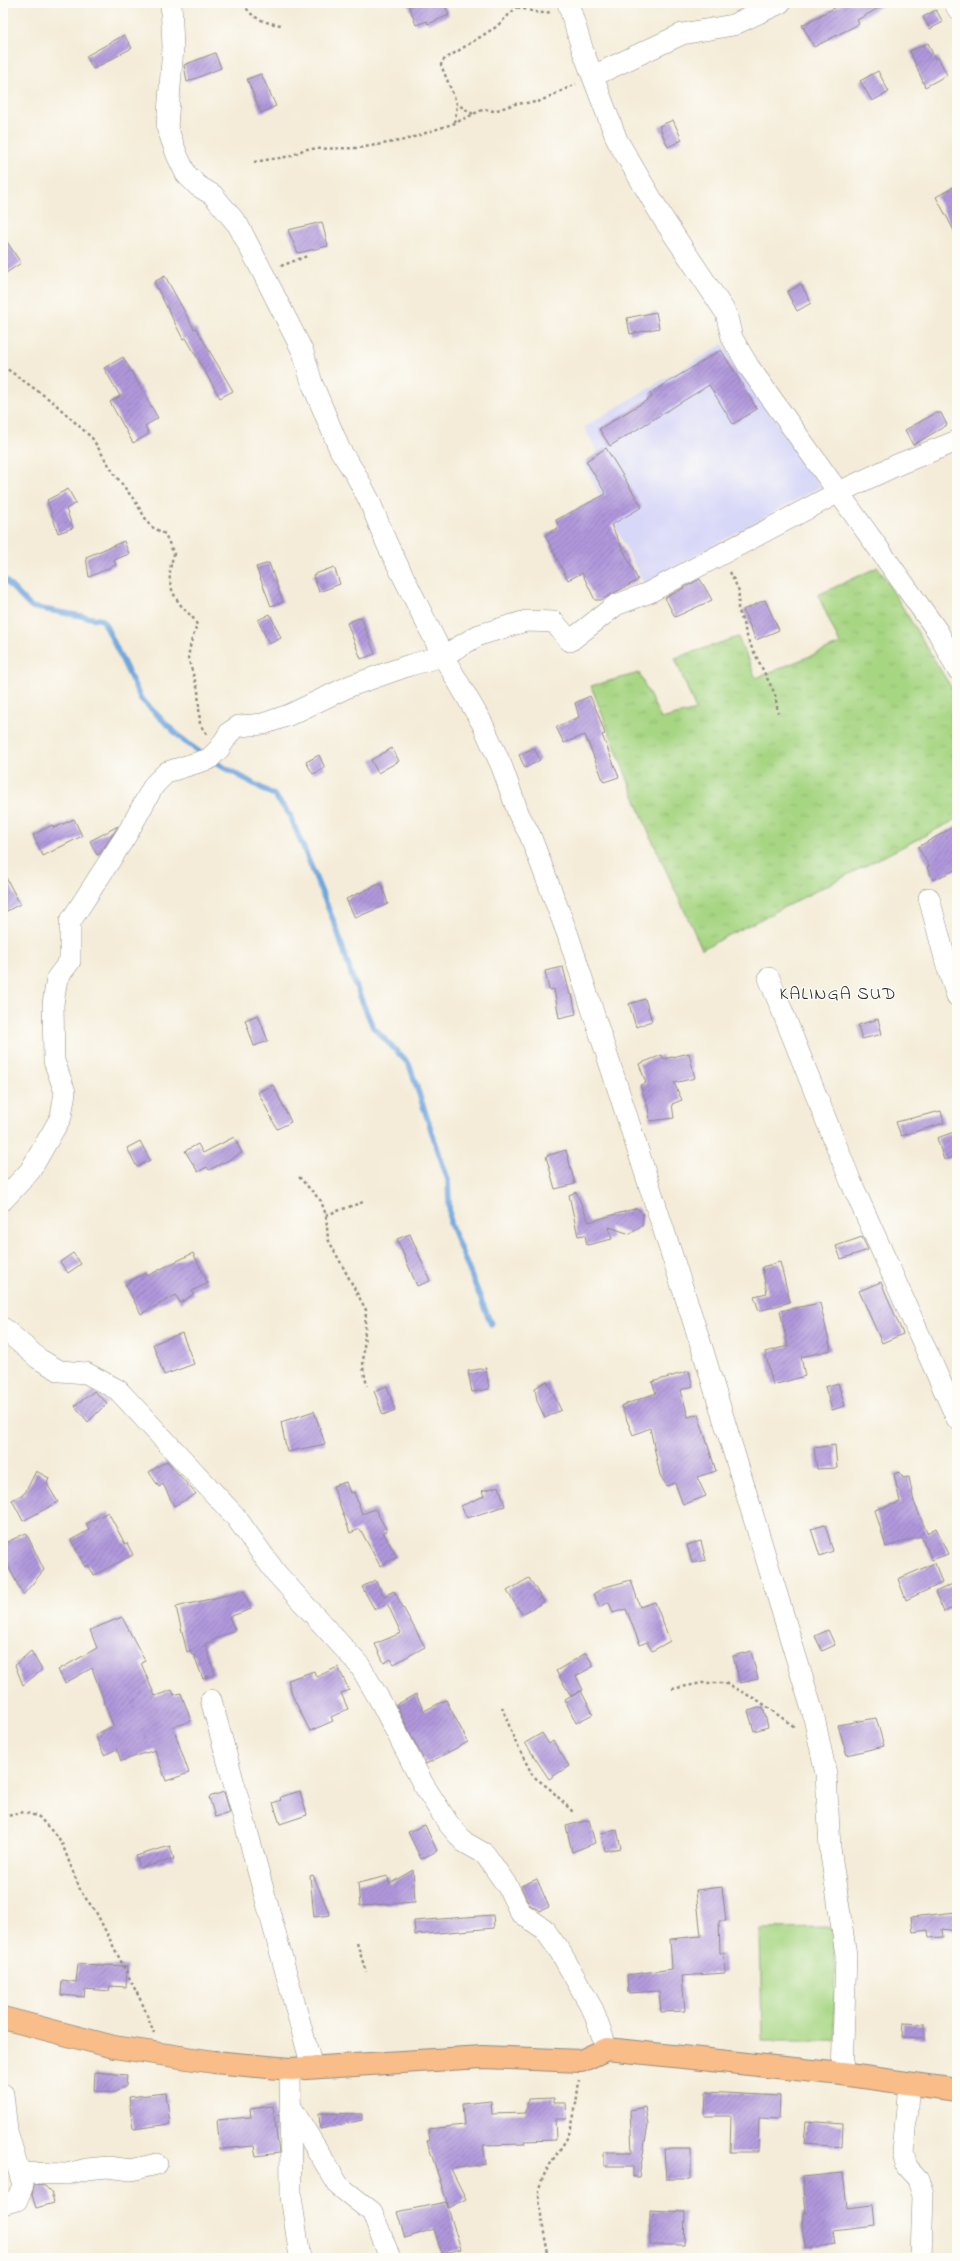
<svg xmlns="http://www.w3.org/2000/svg" width="960" height="2261" font-family="'Indie Flower',sans-serif">
<style>
.built{fill:#d7d7f8}
.grass{fill:url(#grass-tufts);stroke:#698057}
.pitch{fill:#a7d683;stroke:#698057}
.lines{fill:none;stroke-linecap:round;stroke-linejoin:round}
.stream{stroke:#6fa6dd;stroke-width:5.5}
.building{fill:url(#building-hatch)}
.minor-casing{stroke:#908c82;stroke-width:22}
.trunk-casing{stroke:#908c82;stroke-width:24}
.path{stroke:#908c82;stroke-width:2.5;stroke-dasharray:3 3;stroke-linecap:butt}
.minor{stroke:#fff;stroke-width:21}
.trunk{stroke:#f8bd89;stroke-width:22}
.labels{text-anchor:middle;dominant-baseline:central;stroke-width:3;stroke-linejoin:round;paint-order:stroke}
.quarter-label{font-size:18px;letter-spacing:1px;fill:#2b2b2b;stroke:#fdfcf7}
</style>
<defs>
<pattern id="grass-tufts" width="24" height="20" patternUnits="userSpaceOnUse"><rect width="24" height="20" fill="#a7d683"/><path d="M3 7l-1-3M5 7V3M7 7l1-3M15 17l-1-3M17 17v-4M19 17l1-3" fill="none" stroke="#90b871"/></pattern>
<pattern id="building-hatch" width="6" height="6" patternUnits="userSpaceOnUse"><rect width="6" height="6" fill="#b097dc"/><path d="M-1 1l2-2M0 6l6-6M5 7l2-2" fill="none" stroke="#8f7bb3"/></pattern>
</defs>
<rect width="100%" height="100%" fill="#fdfcf7"/>
<filter id="ink" filterUnits="userSpaceOnUse"><feTurbulence type="fractalNoise" baseFrequency=".025" numOctaves="2"/><feDisplacementMap in="SourceGraphic" scale="8" xChannelSelector="R" yChannelSelector="G"/><feConvolveMatrix kernelMatrix="1 2 1 2 8 2 1 2 1" color-interpolation-filters="sRGB"/></filter>
<filter id="wash" filterUnits="userSpaceOnUse"><feTurbulence type="fractalNoise" baseFrequency=".012" numOctaves="4" result="noise"/><feDisplacementMap in="SourceGraphic" scale="16" xChannelSelector="R" yChannelSelector="G"/><feGaussianBlur stdDeviation="0.9" result="paint"/><feColorMatrix in="noise" values="0 0 0 0 0 0 0 0 0 0 0 0 0 0 0 0 0 1.4 0 .05"/><feComposite in="paint" operator="in"/></filter>
<g filter="url(#wash)">
<rect width="100%" height="100%" fill="#f4ecd8"/>
<!-- built -->
<polygon class="built" points="723,344 821,486 644,584 583,462 598,453 584,427"/>
<!-- grass -->
<polygon class="grass" points="878,567 957,697 957,819 702,949 648,831 591,686 639,673 661,719 696,710 675,658 738,637 756,678 840,644 818,595"/>
<!-- pitch -->
<polygon class="pitch" points="834,1928 835,2041 762,2041 760,1929"/>
<g class="lines">
<!-- stream -->
<g class="stream">
<polyline points="3,578 31,607 103,620 141,699 184,741 204,755"/>
<polyline points="213,761 274,795 290,815 336,927 352,977 373,1027 409,1064 448,1180 450,1223 491,1324"/>
</g>
</g>
<g id="blocks">
<!-- building -->
<g class="building">
<polygon points="408,3 444,3 449,15 428,24 427,21 416,25"/>
<polygon points="844,3 888,3 857,20 859,24 814,47 802,25"/>
<polygon points="936,10 943,22 930,29 923,17"/>
<polygon points="124,35 132,48 93,69 86,56"/>
<polygon points="928,43 935,59 938,57 947,75 925,87 910,51"/>
<polygon points="215,53 221,68 187,82 184,65"/>
<polygon points="878,71 889,92 872,101 860,81"/>
<polygon points="261,74 276,106 261,113 247,79"/>
<polygon points="673,120 682,140 668,147 659,126"/>
<polygon points="957,185 957,236 936,197"/>
<polygon points="322,222 328,246 298,253 288,230"/>
<polygon points="3,236 21,263 3,275"/>
<polygon points="165,276 194,329 196,328 233,391 220,398 186,338 183,339 154,282"/>
<polygon points="801,284 811,303 797,311 787,292"/>
<polygon points="656,312 659,328 630,334 627,318"/>
<polygon points="721,350 757,409 733,424 709,385 610,446 599,429 652,397 650,393"/>
<polygon points="123,357 158,418 145,426 149,434 133,443 110,402 120,396 104,368"/>
<polygon points="936,413 941,413 947,425 913,445 905,430"/>
<polygon points="606,448 642,507 611,525 638,580 601,600 595,600 582,573 568,580 545,535 559,527 556,520 606,494 586,461"/>
<polygon points="68,489 76,503 66,509 73,528 58,533 47,500"/>
<polygon points="124,541 129,554 114,560 116,565 89,577 86,557"/>
<polygon points="269,563 283,602 271,606 256,567"/>
<polygon points="334,567 340,584 319,592 313,575"/>
<polygon points="700,579 712,600 675,617 665,598"/>
<polygon points="765,600 779,630 756,640 743,610"/>
<polygon points="270,614 281,638 269,644 258,620"/>
<polygon points="361,617 375,654 361,659 347,623"/>
<polygon points="590,696 598,714 605,734 602,735 619,777 604,782 585,735 564,743 556,727 579,717 575,703"/>
<polygon points="392,748 399,761 378,773 371,760"/>
<polygon points="534,748 540,760 525,768 519,755"/>
<polygon points="319,755 325,768 313,774 306,762"/>
<polygon points="74,819 82,836 43,856 33,835 52,825 54,828"/>
<polygon points="957,825 957,869 933,880 927,868 929,866 918,847"/>
<polygon points="118,826 100,854 97,855 90,841"/>
<polygon points="3,872 20,904 3,913"/>
<polygon points="379,884 382,885 388,904 355,918 346,899"/>
<polygon points="563,967 570,995 572,994 576,1014 559,1018 554,989 549,990 545,971"/>
<polygon points="645,999 652,1021 636,1027 629,1004"/>
<polygon points="258,1015 268,1041 254,1046 245,1020"/>
<polygon points="878,1019 882,1034 862,1039 858,1025"/>
<polygon points="689,1053 695,1078 674,1083 682,1100 672,1104 674,1118 650,1121 648,1107 640,1085 646,1083 639,1064 662,1055 664,1059"/>
<polygon points="273,1085 291,1122 277,1129 258,1092"/>
<polygon points="941,1111 944,1123 901,1136 896,1122"/>
<polygon points="957,1131 957,1156 944,1160 937,1138"/>
<polygon points="234,1137 242,1153 209,1170 207,1167 198,1172 185,1151 198,1144 203,1153"/>
<polygon points="140,1141 150,1160 137,1167 127,1148"/>
<polygon points="566,1150 575,1184 555,1189 546,1156"/>
<polygon points="576,1192 589,1222 637,1208 643,1214 642,1226 630,1234 609,1227 612,1239 587,1245 585,1235 578,1236 569,1195"/>
<polygon points="410,1234 430,1281 417,1286 397,1239"/>
<polygon points="862,1237 868,1250 841,1259 836,1246"/>
<polygon points="73,1253 81,1264 68,1273 60,1262"/>
<polygon points="193,1253 208,1283 192,1291 194,1294 180,1303 176,1295 141,1314 125,1284 146,1273 147,1276"/>
<polygon points="780,1262 790,1302 759,1311 754,1296 767,1293 762,1267"/>
<polygon points="881,1282 903,1334 882,1343 859,1291"/>
<polygon points="820,1303 831,1350 801,1357 805,1376 773,1385 765,1352 788,1346 780,1311"/>
<polygon points="182,1333 194,1364 164,1375 153,1344"/>
<polygon points="486,1368 489,1389 472,1392 468,1371"/>
<polygon points="689,1371 693,1386 681,1390 688,1417 698,1414 716,1471 697,1477 706,1496 683,1505 675,1483 667,1486 660,1475 650,1428 633,1435 621,1406 656,1393 652,1382"/>
<polygon points="547,1381 561,1410 545,1418 537,1401 535,1388"/>
<polygon points="838,1383 845,1406 832,1410 825,1387"/>
<polygon points="387,1386 395,1410 383,1415 374,1391"/>
<polygon points="94,1391 107,1403 88,1422 75,1406"/>
<polygon points="314,1411 325,1444 287,1452 281,1422"/>
<polygon points="835,1445 837,1468 817,1469 814,1448"/>
<polygon points="167,1461 196,1494 174,1506 163,1484 159,1487 149,1472"/>
<polygon points="36,1471 49,1478 47,1484 58,1502 23,1521 12,1500 25,1493"/>
<polygon points="900,1472 903,1478 909,1477 914,1502 927,1533 936,1528 948,1554 932,1560 921,1536 886,1547 875,1510 900,1502 894,1474"/>
<polygon points="346,1482 350,1493 354,1492 362,1514 375,1509 387,1531 383,1532 397,1557 380,1566 360,1529 350,1533 333,1486"/>
<polygon points="499,1486 505,1506 467,1518 461,1506 484,1496 482,1491"/>
<polygon points="108,1512 125,1544 127,1543 133,1555 94,1575 88,1565 85,1567 71,1540 89,1530 86,1524"/>
<polygon points="825,1525 833,1551 820,1556 811,1529"/>
<polygon points="26,1533 44,1570 23,1595 3,1556 3,1544"/>
<polygon points="701,1541 706,1560 692,1563 687,1545"/>
<polygon points="935,1563 942,1583 906,1600 898,1579"/>
<polygon points="529,1578 544,1602 522,1614 507,1591"/>
<polygon points="375,1580 384,1596 394,1591 425,1647 394,1664 391,1659 384,1663 375,1644 401,1633 387,1603 375,1610 362,1587"/>
<polygon points="631,1580 640,1607 655,1602 670,1641 652,1651 647,1642 640,1645 626,1609 613,1613 609,1602 600,1607 593,1594 605,1587"/>
<polygon points="957,1582 957,1606 944,1612 935,1592"/>
<polygon points="244,1591 251,1609 229,1617 235,1630 205,1644 215,1674 203,1679 194,1655 192,1655 190,1650 187,1652 176,1607"/>
<polygon points="122,1617 145,1661 141,1663 155,1696 172,1690 174,1695 181,1693 191,1721 173,1727 189,1773 166,1781 155,1750 121,1761 117,1749 104,1755 95,1735 113,1726 92,1668 65,1683 58,1670 97,1648 90,1630"/>
<polygon points="828,1630 835,1645 822,1651 815,1636"/>
<polygon points="31,1651 42,1670 23,1685 15,1665"/>
<polygon points="751,1651 758,1679 740,1683 733,1656"/>
<polygon points="586,1653 594,1666 576,1676 583,1690 571,1696 556,1671"/>
<polygon points="338,1667 349,1690 341,1693 348,1709 331,1717 333,1721 310,1731 293,1697 288,1680 314,1671 316,1677"/>
<polygon points="581,1691 593,1714 576,1723 565,1700"/>
<polygon points="416,1694 424,1711 446,1700 468,1742 426,1764 396,1705"/>
<polygon points="763,1707 768,1727 754,1731 748,1711"/>
<polygon points="876,1718 884,1746 847,1755 838,1725"/>
<polygon points="542,1733 549,1744 553,1741 569,1766 549,1779 525,1743"/>
<polygon points="300,1791 307,1815 280,1824 273,1803 281,1800 280,1797"/>
<polygon points="224,1792 230,1813 215,1817 209,1797"/>
<polygon points="589,1820 595,1843 572,1852 566,1826"/>
<polygon points="425,1825 437,1851 421,1859 408,1832"/>
<polygon points="617,1830 621,1848 605,1851 601,1833"/>
<polygon points="170,1846 174,1859 140,1868 136,1856"/>
<polygon points="413,1870 415,1902 360,1906 358,1883 388,1876 389,1884"/>
<polygon points="313,1875 330,1915 314,1917 310,1876"/>
<polygon points="537,1879 549,1907 540,1911 529,1904 521,1886"/>
<polygon points="722,1887 726,1921 719,1921 720,1953 724,1953 725,1973 682,1976 685,2011 661,2012 659,1991 628,1993 627,1975 672,1969 670,1939 701,1936 696,1890"/>
<polygon points="956,1912 957,1931 942,1929 943,1937 929,1938 928,1930 913,1932 911,1917"/>
<polygon points="493,1915 494,1928 415,1935 414,1921"/>
<polygon points="78,1964 127,1966 126,1987 110,1986 109,1991 85,1989 84,1997 61,1995 62,1980 76,1982"/>
<polygon points="903,2023 925,2024 925,2038 902,2037"/>
<polygon points="95,2072 127,2075 126,2086 113,2093 94,2091"/>
<polygon points="706,2092 780,2096 779,2119 759,2118 758,2152 730,2152 731,2116 705,2116"/>
<polygon points="166,2093 170,2124 133,2129 129,2097"/>
<polygon points="554,2098 554,2103 566,2103 567,2119 555,2119 556,2140 524,2141 525,2144 483,2145 486,2164 451,2169 466,2199 449,2208 427,2141 430,2140 428,2129 464,2125 462,2104 491,2101 492,2114 526,2113 528,2099"/>
<polygon points="273,2106 279,2153 256,2156 254,2146 220,2149 217,2120 251,2117 250,2109"/>
<polygon points="645,2107 648,2125 639,2177 633,2177 633,2166 604,2166 604,2152 632,2152 630,2110"/>
<polygon points="319,2113 362,2114 362,2120 320,2129"/>
<polygon points="806,2121 843,2124 842,2147 804,2144"/>
<polygon points="664,2149 691,2149 691,2179 666,2179"/>
<polygon points="843,2173 847,2208 873,2205 875,2226 833,2231 835,2244 806,2249 802,2228 803,2213 806,2213 803,2177"/>
<polygon points="34,2185 45,2186 51,2192 54,2203 36,2208 32,2195"/>
<polygon points="446,2202 461,2249 442,2254 434,2229 405,2238 397,2212"/>
<polygon points="650,2210 685,2212 684,2245 650,2245"/>
</g>
</g>
</g>
<g filter="url(#ink)">
<use href="#blocks" fill-opacity="0" stroke="#908c82" stroke-width="1"/>
<g class="lines">
<defs>
<g id="minor">
<polyline points="171,3 173,47 167,127 177,155 186,174 198,186 213,195 238,225 264,275 303,352 312,383 340,450 356,475 369,500 387,544 443,656 482,723 502,767 519,815 530,835 568,935 703,1351 813,1713 826,1774 830,1848 846,1955 842,2074"/>
<polyline points="568,3 583,51 617,140 664,220 726,313 732,338 749,367 938,632 957,669"/>
<polyline points="955,3 957,8"/>
<polyline points="593,76 682,34 733,25 780,3"/>
<polyline points="929,898 947,966 957,996"/>
<polyline points="769,978 851,1182 957,1419"/>
<polyline points="3,1200 30,1171 61,1117 65,1092 54,1061 53,1004 57,978 70,961 70,922 127,834 154,785 167,772 209,759 219,749 230,732 239,726 263,724 289,715 350,686 410,665 443,656 479,635 526,621 554,622 570,641 616,605 648,593 839,492 899,464 957,441"/>
<polyline points="3,1328 39,1359 60,1371 86,1373 118,1390 235,1516 276,1573 360,1666 382,1704 423,1784 448,1823 464,1842 485,1854 508,1887 520,1912 544,1929 561,1953 593,2010 607,2049"/>
<polyline points="211,1700 312,2067"/>
<polyline points="290,2069 291,2196 300,2258"/>
<polyline points="909,2083 903,2153 907,2167 918,2179 923,2195 921,2258"/>
<polyline points="3,2094 7,2131 23,2185 17,2200 3,2204"/>
<polyline points="291,2107 339,2186 372,2212 390,2258"/>
<polyline points="20,2173 67,2174 87,2169 108,2167 131,2170 157,2164"/>
</g>
<polyline id="trunk" points="3,2018 114,2047 214,2062 290,2069 482,2057 581,2061 607,2049 842,2074 957,2090"/>
</defs>
<!-- minor casing -->
<use href="#minor" class="minor-casing"/>
<!-- trunk casing -->
<use href="#trunk" class="trunk-casing"/>
<!-- path -->
<g class="path">
<path d="M244,3C250,19 268,24 283,25"/>
<polyline points="500,3 540,13 552,12"/>
<polyline points="473,114 457,104 441,65 442,61 496,27 517,7"/>
<polyline points="455,122 457,104"/>
<polyline points="254,162 291,156 305,149 358,148 405,140 455,123 484,109 494,111 515,104 538,102 576,84"/>
<polyline points="281,266 307,256"/>
<path d="M3,366L53,402L92,438L115,475L135,501L150,526L165,534L174,554C168,572 167,587 180,604C185,612 193,615 197,625L191,642L188,658L198,690L200,725L207,734"/>
<polyline points="730,572 739,591 738,608 749,642 775,694 778,713"/>
<polyline points="299,1177 321,1201 326,1215 328,1239 366,1310 363,1367 367,1386"/>
<polyline points="326,1215 363,1202"/>
<polyline points="672,1689 702,1683 725,1683 759,1701 796,1728"/>
<polyline points="502,1707 515,1741 533,1776 550,1789 573,1812"/>
<polyline points="3,1817 24,1812 39,1817 61,1841 81,1892 96,1912 143,2005 154,2033"/>
<polyline points="357,1943 366,1972"/>
<path d="M549,2258C546,2244 538,2205 539,2191C540,2176 558,2153 566,2140C574,2126 577,2097 579,2080"/>
</g>
<!-- minor -->
<use href="#minor" class="minor"/>
<!-- trunk -->
<use href="#trunk" class="trunk"/>
</g>
</g>
<g class="labels">
<!-- quarter labels -->
<g class="quarter-label">
<text x="838" y="995">KALINGA SUD</text>
</g>
</g>
<!-- margin -->
<rect width="960" height="2261" fill="none" stroke="#fdfcf7" stroke-width="16"/>
</svg>
